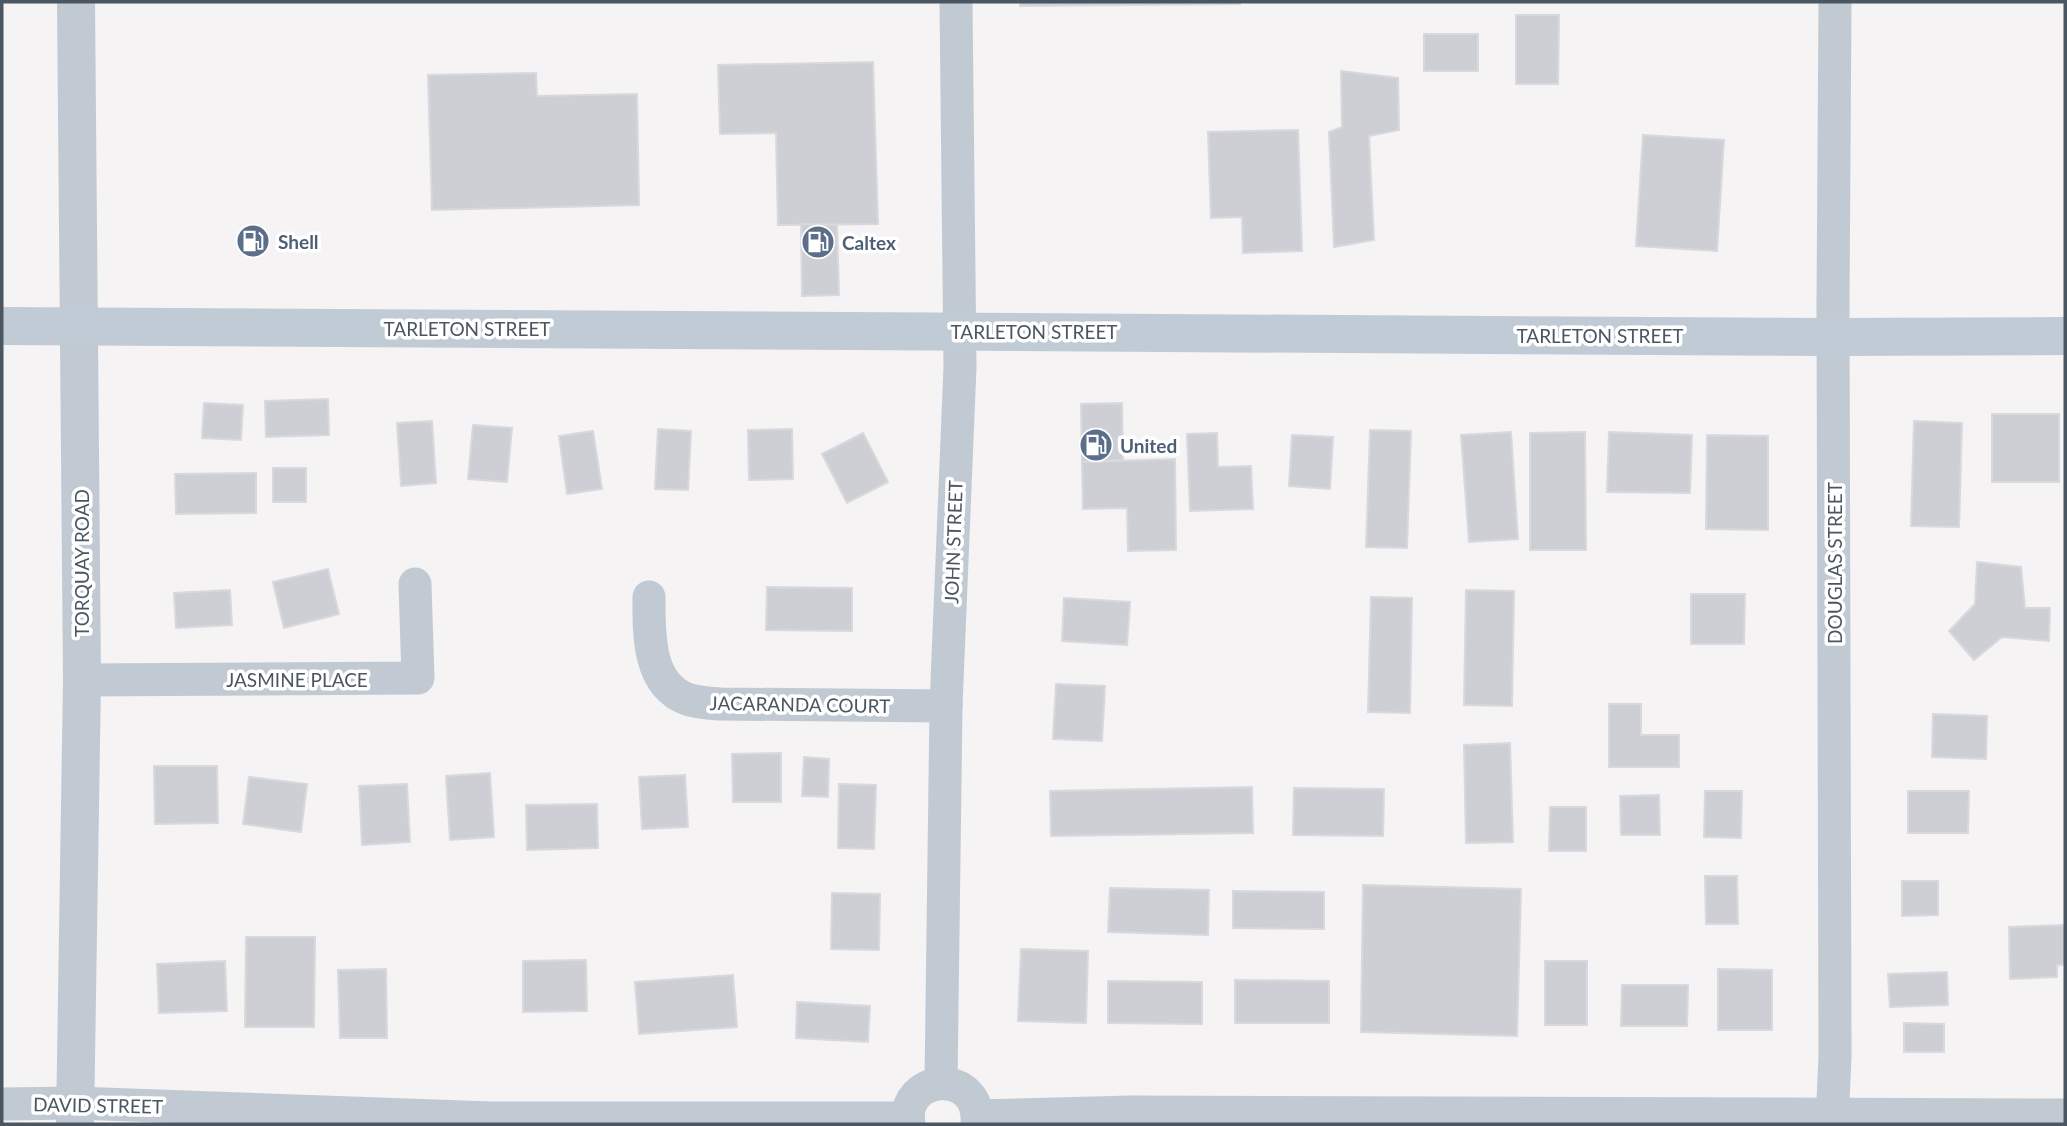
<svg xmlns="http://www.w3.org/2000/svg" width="2067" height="1126" font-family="Lato,sans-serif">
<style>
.building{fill:#cdcfd5;stroke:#d7d9de;stroke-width:2}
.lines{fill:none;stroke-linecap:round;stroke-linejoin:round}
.minor{stroke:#c1cad2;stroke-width:33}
.tertiary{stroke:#c1cad2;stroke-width:38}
.secondary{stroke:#c1cbd6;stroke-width:38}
.labels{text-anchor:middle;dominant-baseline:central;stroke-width:7;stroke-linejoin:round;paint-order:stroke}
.service-label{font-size:19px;font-weight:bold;fill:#4e5e75;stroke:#fff;text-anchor:start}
.street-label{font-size:19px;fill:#4a5661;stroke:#fff}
</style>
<rect width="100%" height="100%" fill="#f5f3f3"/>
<!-- building -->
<g class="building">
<polygon points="1020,2 1240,2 1240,4 1020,6"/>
<polygon points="1516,15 1559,15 1558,84 1516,84"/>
<rect x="1424" y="34" width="54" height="37"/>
<polygon points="873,62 878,224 778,225 776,133 720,134 718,65"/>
<polygon points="1341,71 1398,78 1399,130 1369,136 1374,240 1334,247 1329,132 1342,127"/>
<polygon points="536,73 537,96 637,94 639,205 432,210 428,75"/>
<polygon points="1298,130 1302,251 1243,253 1242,217 1211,218 1208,132"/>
<polygon points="1643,135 1724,140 1717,251 1636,246"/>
<polygon points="801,224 837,225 839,295 802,296"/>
<polygon points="328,399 329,435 266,437 265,401"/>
<polygon points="204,403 243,405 241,440 202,438"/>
<polygon points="1122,403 1123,460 1082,462 1081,404"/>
<rect x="1992" y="414" width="67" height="68"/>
<polygon points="432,421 436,483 401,486 397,423"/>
<polygon points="1914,421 1962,423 1959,527 1911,526"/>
<polygon points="473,425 512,428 507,482 468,479"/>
<polygon points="658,429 691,431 688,490 655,489"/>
<polygon points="792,429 793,479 749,480 748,430"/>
<polygon points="1370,430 1411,431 1407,548 1366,547"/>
<polygon points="593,431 602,489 567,494 559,436"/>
<polygon points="1511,432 1518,539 1469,542 1461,435"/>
<polygon points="1585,432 1586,550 1530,550 1530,433"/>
<polygon points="1609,432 1692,435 1690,493 1607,492"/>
<polygon points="863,433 888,482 847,503 822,454"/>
<polygon points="1217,433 1218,467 1251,466 1253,509 1190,511 1187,434"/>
<polygon points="1292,435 1333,437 1330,489 1289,486"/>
<polygon points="1707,435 1768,436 1768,530 1706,529"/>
<polygon points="1175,459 1176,550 1128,551 1127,508 1083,509 1082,462"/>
<rect x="273" y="468" width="33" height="34"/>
<polygon points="256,473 256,513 176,514 175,474"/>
<polygon points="1977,562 2021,567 2025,608 2050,608 2049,641 2002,637 1974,660 1949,631 1975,604"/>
<polygon points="328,569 339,614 284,628 273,582"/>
<polygon points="767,587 852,588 852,631 766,630"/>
<polygon points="230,590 232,625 176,628 174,593"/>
<polygon points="1466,590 1514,591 1512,706 1464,705"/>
<polygon points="1691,594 1745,594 1744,644 1691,644"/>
<polygon points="1371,597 1412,598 1410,713 1368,712"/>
<polygon points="1064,598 1130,602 1127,645 1062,641"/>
<polygon points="1056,684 1105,686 1102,741 1053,739"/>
<polygon points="1609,704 1641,704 1641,735 1679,735 1679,767 1609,767"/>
<polygon points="1933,714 1987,716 1986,759 1932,757"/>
<polygon points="1510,743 1513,842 1466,843 1464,745"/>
<polygon points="781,753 781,802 733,802 732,754"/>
<polygon points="804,757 829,759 828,797 802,796"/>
<polygon points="154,766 217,766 218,823 155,824"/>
<polygon points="490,773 494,837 450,840 446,776"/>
<polygon points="685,775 688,827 642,829 639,777"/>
<polygon points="249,777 307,784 301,832 243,824"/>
<polygon points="407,784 410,842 362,845 359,786"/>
<polygon points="839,784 876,785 874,849 838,848"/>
<polygon points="1252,787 1253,833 1051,836 1050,791"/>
<polygon points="1294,788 1384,789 1383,836 1293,835"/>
<polygon points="1705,791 1742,791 1741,838 1704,837"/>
<polygon points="1908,791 1969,791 1968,833 1908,833"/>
<polygon points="1659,795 1660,835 1621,835 1620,796"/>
<polygon points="597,804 598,848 527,850 526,805"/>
<polygon points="1550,807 1586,807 1586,851 1549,851"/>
<polygon points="1705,876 1737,876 1738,924 1706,924"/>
<polygon points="1902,881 1938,881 1938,915 1902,916"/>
<polygon points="1363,885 1521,889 1517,1036 1361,1032"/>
<polygon points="1110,888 1209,890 1208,935 1108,932"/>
<polygon points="1233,891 1324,892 1324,929 1233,928"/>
<polygon points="832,893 880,894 879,950 831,949"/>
<polygon points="2065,925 2065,965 2057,965 2057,977 2010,979 2009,927"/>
<polygon points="246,937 315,937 314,1027 245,1027"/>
<polygon points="1021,949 1088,951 1086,1023 1018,1021"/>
<polygon points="586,960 587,1011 523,1012 523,961"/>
<polygon points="225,961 227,1011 159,1013 157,964"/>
<rect x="1545" y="961" width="42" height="64"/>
<polygon points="386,969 387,1038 340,1038 338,970"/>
<polygon points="1718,969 1772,970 1772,1030 1718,1030"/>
<polygon points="1947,972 1948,1005 1890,1007 1888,974"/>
<polygon points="733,975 737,1027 639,1034 635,982"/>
<polygon points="1235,980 1329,981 1329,1023 1235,1023"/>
<polygon points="1108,981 1202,982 1202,1024 1108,1023"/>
<polygon points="1622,985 1688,985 1687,1026 1621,1026"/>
<polygon points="797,1002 870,1006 868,1042 796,1038"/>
<polygon points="1904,1023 1944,1024 1944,1052 1904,1052"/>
</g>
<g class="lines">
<!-- minor -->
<g class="minor">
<path d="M649,597C649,632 647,684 687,699C697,703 709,703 720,704L946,706"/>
<polyline points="82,680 418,678 415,584"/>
<polyline points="941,1083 946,706 960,367 956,2"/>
<polyline points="2,1104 75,1103 491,1118 908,1118"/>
<polyline points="978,1116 1131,1112 2065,1115"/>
<path d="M909,1124C900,1074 981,1067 977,1124"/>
<polyline points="1832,1124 1835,1056 1833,304 1835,2"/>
</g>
<!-- tertiary -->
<polyline class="tertiary" points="75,1124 82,680 76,2"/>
<!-- secondary -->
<polyline class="secondary" points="2,326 1833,337 2065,336"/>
</g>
<!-- icons -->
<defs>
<symbol id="fuel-disc" viewBox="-11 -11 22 22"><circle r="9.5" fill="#5c6f8a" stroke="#fff"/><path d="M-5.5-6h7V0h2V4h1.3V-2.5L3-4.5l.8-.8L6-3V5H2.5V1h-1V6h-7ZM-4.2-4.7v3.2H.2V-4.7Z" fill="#fff"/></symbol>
</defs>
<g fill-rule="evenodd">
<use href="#fuel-disc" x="234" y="222" width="38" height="38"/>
<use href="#fuel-disc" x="799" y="223" width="38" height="38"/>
<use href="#fuel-disc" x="1077" y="426" width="38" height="38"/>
</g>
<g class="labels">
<!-- service labels -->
<g class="service-label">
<text x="278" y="241">Shell</text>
<text x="842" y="242">Caltex</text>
<text x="1120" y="445">United</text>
</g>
<!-- street labels -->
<g class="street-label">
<text x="467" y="328">TARLETON STREET</text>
<text x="1034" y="331">TARLETON STREET</text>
<text x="1600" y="335">TARLETON STREET</text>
<text transform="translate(953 542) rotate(-88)">JOHN STREET</text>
<text transform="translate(81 563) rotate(-90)">TORQUAY ROAD</text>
<text transform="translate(1834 563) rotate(-90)">DOUGLAS STREET</text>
<text x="297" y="679">JASMINE PLACE</text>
<text transform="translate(800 704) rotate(1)">JACARANDA COURT</text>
<text transform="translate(98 1105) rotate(1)">DAVID STREET</text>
</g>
</g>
<!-- border -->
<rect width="2067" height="1126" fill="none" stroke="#4a5661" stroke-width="7"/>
</svg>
